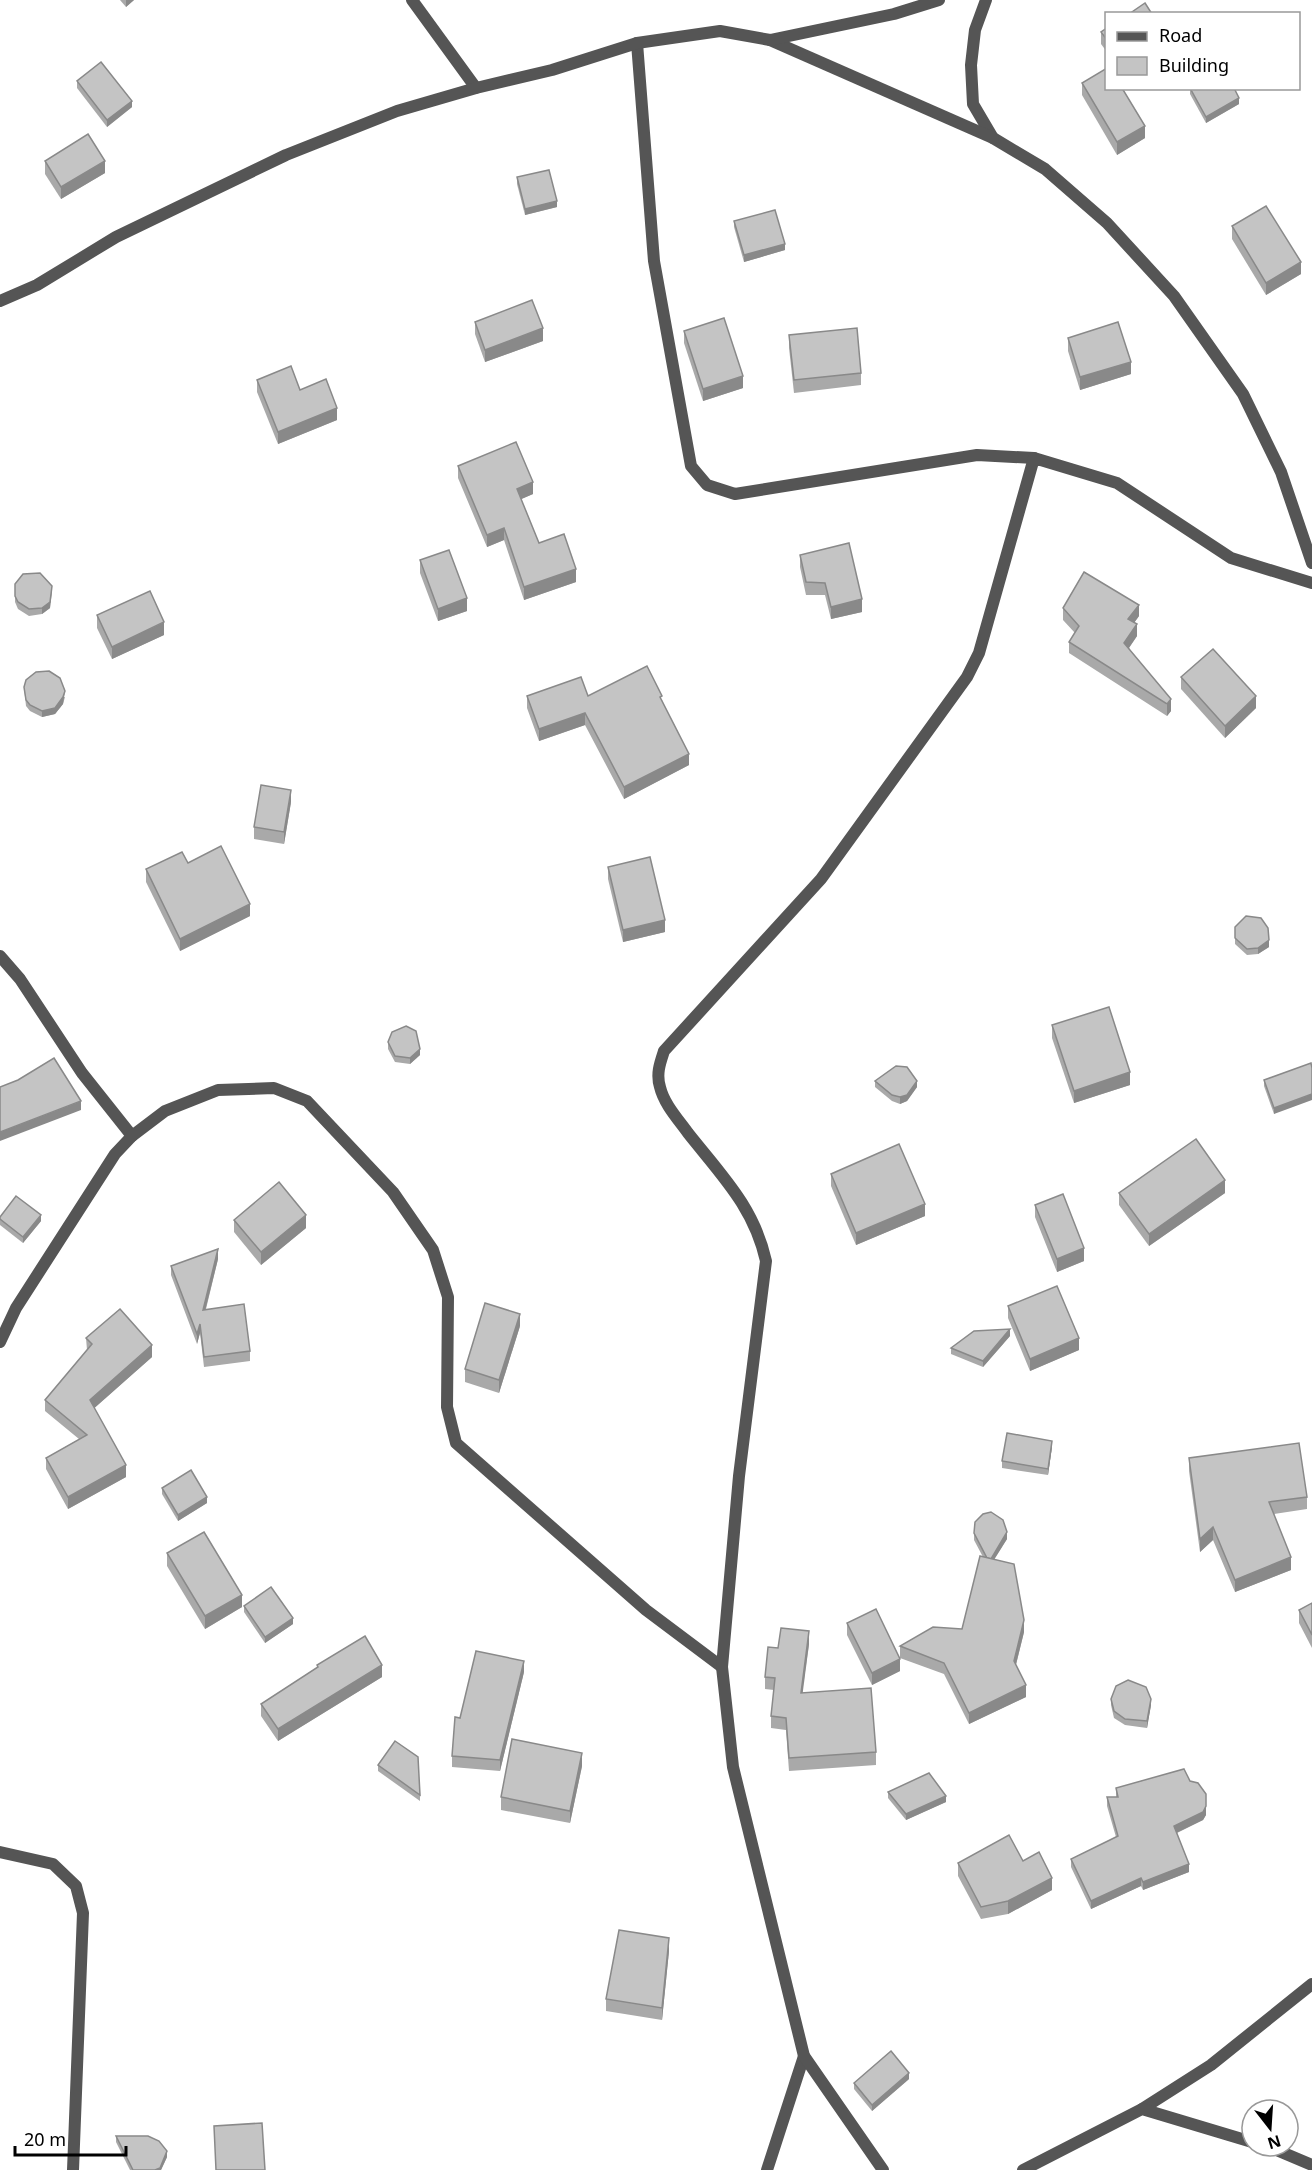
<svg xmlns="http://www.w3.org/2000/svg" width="1312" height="2170" font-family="'Noto Sans',sans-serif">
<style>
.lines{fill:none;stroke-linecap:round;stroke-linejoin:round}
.street{stroke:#555;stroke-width:12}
.wall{fill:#a9a9a9}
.shaded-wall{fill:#898989}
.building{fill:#c4c4c4;stroke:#898989;stroke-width:1.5}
</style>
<rect width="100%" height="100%" fill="#fff"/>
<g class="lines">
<!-- street -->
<g class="street">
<polyline points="412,0 476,88"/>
<polyline points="986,0 975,30 971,65 973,104 993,138 1045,169 1107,223 1174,296 1243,394 1281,472 1312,563"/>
<polyline points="770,40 993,138"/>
<polyline points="637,43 654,261 691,466 707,485 735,494 977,455 1034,458"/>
<polyline points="0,301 37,285 116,237 286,155 397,111 476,88 552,70 637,43 720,31 770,40 894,14 939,0"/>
<polyline points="0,956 20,979 82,1073 132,1136"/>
<polyline points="0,1342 16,1308 115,1154 132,1136 165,1111 218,1090 274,1088 307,1101 393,1192 433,1250 448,1297 447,1407 456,1443 646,1610 722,1667"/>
<polyline points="0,1852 53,1864 76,1886 83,1913 73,2170"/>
<polyline points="1142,2109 1211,2065 1312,1984"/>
<polyline points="1267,2146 1312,2165"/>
<polyline points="767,2170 804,2056"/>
<path d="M883,2170L804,2056L733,1767L722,1667L739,1476L766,1261C754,1207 722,1176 688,1133C678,1119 664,1104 660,1087C656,1074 660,1063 664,1051L821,879L967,677L979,653L1034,458L1117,483L1231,558L1312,583"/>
<polyline points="1023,2170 1142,2109 1252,2142"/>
</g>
</g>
<!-- wall -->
<g class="wall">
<polygon points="120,0 134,0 126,7"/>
<polygon points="1107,28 1107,52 1101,44 1101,32"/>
<polygon points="77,81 132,107 107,127 77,88"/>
<polygon points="1082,83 1145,138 1117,155 1082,95"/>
<polygon points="1190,88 1234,88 1239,104 1206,123 1190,94"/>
<polygon points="45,161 105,173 61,199 45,174"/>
<polygon points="517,177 557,207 525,215 517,184"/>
<polygon points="734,221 785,250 744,262 734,227"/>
<polygon points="1232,226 1301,274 1266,295 1232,239"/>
<polygon points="475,322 543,341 485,362 475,334"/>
<polygon points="684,331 743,388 703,401 684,343"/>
<polygon points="789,335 861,373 861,385 794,393 789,348"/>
<polygon points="1068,338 1131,374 1080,390 1068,351"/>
<polygon points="257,380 337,420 278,444 257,392"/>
<polygon points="458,466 533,494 521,499 539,543 576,582 524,600 504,540 487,547 458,478"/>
<polygon points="800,555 862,612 831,619 825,595 806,595 800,567"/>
<polygon points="420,560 467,611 438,621 420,573"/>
<polygon points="15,584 52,592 50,608 42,614 29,616 18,609 15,602"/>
<polygon points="1063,608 1139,616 1134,623 1137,636 1129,648 1171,711 1167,716 1069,653 1069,642 1075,633 1063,620"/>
<polygon points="97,615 164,635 112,659 97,628"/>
<polygon points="1181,677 1256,708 1225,738 1181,689"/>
<polygon points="24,687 65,697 63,704 55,714 42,717 30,711 26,706"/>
<polygon points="527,696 588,696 662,700 689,765 624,799 585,725 539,741 527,708"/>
<polygon points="291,802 284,844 254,839 254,827"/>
<polygon points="188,863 250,916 180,951 146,882 146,869"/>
<polygon points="608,867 665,932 623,942 608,879"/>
<polygon points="1235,927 1269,947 1258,954 1247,955 1235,944"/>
<polygon points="1052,1025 1130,1085 1074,1103 1052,1038"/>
<polygon points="388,1042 420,1055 410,1064 395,1062 388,1049"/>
<polygon points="1311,1063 1274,1114 1264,1086 1264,1080"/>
<polygon points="875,1081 917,1087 907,1101 900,1104 892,1101 875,1087"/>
<polygon points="831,1174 925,1216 856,1245 831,1186"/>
<polygon points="1119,1193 1225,1193 1149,1246 1119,1205"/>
<polygon points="1035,1205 1084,1261 1057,1272 1035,1217"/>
<polygon points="0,1217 41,1221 23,1243 0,1225"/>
<polygon points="234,1220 306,1228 261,1265 234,1232"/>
<polygon points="218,1259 206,1309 250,1351 250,1361 204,1367 200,1333 197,1344 171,1275 171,1266"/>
<polygon points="1008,1306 1079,1350 1030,1371 1008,1318"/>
<polygon points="520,1326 499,1393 465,1382 465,1369"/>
<polygon points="1010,1336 983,1367 951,1354 951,1348"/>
<polygon points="86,1338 152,1357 94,1408 126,1477 68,1509 46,1469 46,1458 79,1439 45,1411 45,1400 87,1350"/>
<polygon points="1052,1447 1048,1475 1002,1468 1002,1461"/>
<polygon points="1189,1458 1307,1497 1307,1509 1274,1514 1291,1570 1235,1592 1213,1540 1200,1552 1189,1471"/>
<polygon points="162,1488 207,1503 178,1521 162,1494"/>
<polygon points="974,1533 1007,1539 994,1559 1024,1632 1016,1665 1026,1697 969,1724 944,1674 900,1658 900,1646 962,1629 983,1557 974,1540"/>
<polygon points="167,1553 242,1607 205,1629 167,1566"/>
<polygon points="1312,1603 1312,1648 1299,1623 1299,1610"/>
<polygon points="244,1606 293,1624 265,1643 244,1612"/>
<polygon points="847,1623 900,1671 872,1685 847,1635"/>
<polygon points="809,1644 802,1693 876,1752 876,1765 789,1771 786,1730 771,1728 771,1716 774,1690 765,1689 765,1677 778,1648"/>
<polygon points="317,1665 382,1677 278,1741 261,1716 261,1704 317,1668"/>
<polygon points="524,1672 500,1771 452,1767 452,1756 460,1718"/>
<polygon points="1111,1699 1151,1705 1147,1728 1125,1725 1114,1718 1111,1705"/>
<polygon points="378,1765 420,1795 420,1801 378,1771"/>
<polygon points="582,1766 570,1823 501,1810 501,1797"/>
<polygon points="1116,1788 1206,1815 1203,1820 1177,1833 1189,1872 1143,1890 1141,1886 1091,1909 1071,1867 1071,1859 1116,1837 1107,1806 1107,1797 1116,1797"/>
<polygon points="888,1792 946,1802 906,1820 888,1798"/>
<polygon points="1023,1861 1052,1890 1008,1914 981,1919 958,1876 958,1863"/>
<polygon points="669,1951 662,2020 606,2011 606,1999"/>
<polygon points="909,2079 872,2111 854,2089 854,2083"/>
<polygon points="116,2136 167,2157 161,2170 130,2170 116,2142"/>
</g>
<!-- shaded-wall -->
<g class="shaded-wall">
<polygon points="126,0 134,0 126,7"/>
<polygon points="1239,98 1239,104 1206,123 1206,117"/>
<polygon points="132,101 132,107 107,127 107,120"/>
<polygon points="1145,126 1145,138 1117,155 1117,142"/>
<polygon points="105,161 105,173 61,199 61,187"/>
<polygon points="557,201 557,207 525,215 525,209"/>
<polygon points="785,244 785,250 744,262 744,255"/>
<polygon points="1301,262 1301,274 1266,295 1266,283"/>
<polygon points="543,328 543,341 485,362 485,350"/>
<polygon points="1131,362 1131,374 1080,390 1080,377"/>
<polygon points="743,376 743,388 703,401 703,389"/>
<polygon points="337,408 337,420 278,444 278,432"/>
<polygon points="533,482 533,494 517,501 517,489"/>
<polygon points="504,528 504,540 487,547 487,535"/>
<polygon points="576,569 576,582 524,600 524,587"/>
<polygon points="52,586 50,608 42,614 42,608"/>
<polygon points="467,598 467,611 438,621 438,609"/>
<polygon points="862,599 862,612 831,619 831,607"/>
<polygon points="1139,605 1139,616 1128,631 1128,619"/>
<polygon points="164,622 164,635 112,659 112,647"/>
<polygon points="1137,624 1137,636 1124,655 1124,643"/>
<polygon points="65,691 63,704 55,714 42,717 42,711"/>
<polygon points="1256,696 1256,708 1225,738 1225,726"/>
<polygon points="1171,699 1171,711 1167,716 1167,704"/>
<polygon points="585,713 585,725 539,741 539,729"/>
<polygon points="689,754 689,765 624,799 624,787"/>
<polygon points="291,790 291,802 284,844 284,832"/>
<polygon points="250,904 250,916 180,951 180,939"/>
<polygon points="665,920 665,932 623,942 623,930"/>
<polygon points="1269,940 1269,947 1258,954 1258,948"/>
<polygon points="420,1049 420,1055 410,1064 410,1058"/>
<polygon points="1130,1072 1130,1085 1074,1103 1074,1091"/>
<polygon points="917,1081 917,1087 907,1101 900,1104 900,1097"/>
<polygon points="1312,1094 1312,1100 1274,1114 1274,1108"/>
<polygon points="81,1101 81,1110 0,1141 0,1132"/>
<polygon points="1225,1180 1225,1193 1149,1246 1149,1234"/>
<polygon points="925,1204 925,1216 856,1245 856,1233"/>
<polygon points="41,1215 41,1221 23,1243 23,1237"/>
<polygon points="306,1215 306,1228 261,1265 261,1252"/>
<polygon points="1084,1248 1084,1261 1057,1272 1057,1259"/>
<polygon points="218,1249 218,1259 203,1319 203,1310"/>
<polygon points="520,1314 520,1326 499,1393 499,1380"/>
<polygon points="200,1324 200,1333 197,1344 197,1334"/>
<polygon points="1010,1329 1010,1336 983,1367 983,1361"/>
<polygon points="1079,1338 1079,1350 1030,1371 1030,1359"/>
<polygon points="152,1345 152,1357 90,1412 90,1400"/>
<polygon points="1052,1441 1052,1447 1048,1475 1048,1469"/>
<polygon points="126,1465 126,1477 68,1509 68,1497"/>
<polygon points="207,1497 207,1503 178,1521 178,1515"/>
<polygon points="1213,1527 1213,1540 1200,1552 1200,1539"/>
<polygon points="1007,1532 1007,1539 989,1568 989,1561"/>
<polygon points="1291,1557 1291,1570 1235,1592 1235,1580"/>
<polygon points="242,1595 242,1607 205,1629 205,1616"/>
<polygon points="293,1618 293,1624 265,1643 265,1637"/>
<polygon points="1024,1620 1024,1632 1014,1672 1014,1661"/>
<polygon points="809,1631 809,1644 801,1706 801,1693"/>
<polygon points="900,1659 900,1671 872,1685 872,1673"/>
<polygon points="524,1661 524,1672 500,1771 500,1760"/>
<polygon points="382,1665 382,1677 278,1741 278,1729"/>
<polygon points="1026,1685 1026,1697 969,1724 969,1713"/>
<polygon points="1151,1699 1151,1705 1147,1728 1147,1721"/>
<polygon points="582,1753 582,1766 570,1823 570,1811"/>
<polygon points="946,1796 946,1802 906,1820 906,1814"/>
<polygon points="1206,1806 1206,1815 1203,1820 1174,1834 1174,1826"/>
<polygon points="1189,1864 1189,1872 1143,1890 1143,1882"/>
<polygon points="1052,1878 1052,1890 1008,1914 1008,1901"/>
<polygon points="1141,1878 1141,1886 1091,1909 1091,1901"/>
<polygon points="669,1938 669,1951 662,2020 662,2008"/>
<polygon points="909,2073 909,2079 872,2111 872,2105"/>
<polygon points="167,2151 167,2157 161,2170 155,2170"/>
</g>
<!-- building -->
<g class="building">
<polygon points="1145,3 1152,14 1129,14"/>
<polygon points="1107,28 1107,40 1101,32"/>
<polygon points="101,62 132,101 107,120 77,81"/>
<polygon points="1107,68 1107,88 1122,88 1145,126 1117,142 1082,83"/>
<polygon points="1190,88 1234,88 1239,98 1206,117"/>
<polygon points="88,134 105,161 61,187 45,161"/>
<polygon points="549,170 557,201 525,209 517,177"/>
<polygon points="1266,206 1301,262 1266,283 1232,226"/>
<polygon points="775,210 785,244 744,255 734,221"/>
<polygon points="532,300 543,328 485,350 475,322"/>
<polygon points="724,318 743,376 703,389 684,331"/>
<polygon points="1118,322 1131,362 1080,377 1068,338"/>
<polygon points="857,328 861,373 794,380 789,335"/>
<polygon points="291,366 300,390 326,379 337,408 278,432 257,380"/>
<polygon points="516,442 533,482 517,489 539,543 564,534 576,569 524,587 504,528 487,535 458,466"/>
<polygon points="849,543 862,599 831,607 825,583 806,582 800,555"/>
<polygon points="449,550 467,598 438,609 420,560"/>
<polygon points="1084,572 1139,605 1128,619 1137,624 1124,643 1171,699 1167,704 1069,642 1079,626 1063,608"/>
<polygon points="40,573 52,586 50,602 42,608 29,609 18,602 15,596 15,584 23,574"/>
<polygon points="150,591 164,622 112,647 97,615"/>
<polygon points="1213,649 1256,696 1225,726 1181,677"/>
<polygon points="647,666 662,696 660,697 689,754 624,787 585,713 539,729 527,696 581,677 588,696"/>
<polygon points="49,671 60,678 65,691 63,697 55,708 42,711 30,705 26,700 24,687 26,680 36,672"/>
<polygon points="261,785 291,790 284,832 254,827"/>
<polygon points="221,846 250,904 180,939 146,869 182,852 188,863"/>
<polygon points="650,857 665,920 623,930 608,867"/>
<polygon points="1246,916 1261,918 1268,928 1269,940 1258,948 1247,949 1235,938 1235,927"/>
<polygon points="1109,1007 1130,1072 1074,1091 1052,1025"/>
<polygon points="406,1026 416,1031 420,1049 410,1058 395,1056 388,1042 392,1032"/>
<polygon points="54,1058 81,1101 0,1132 0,1087 18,1080"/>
<polygon points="1311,1063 1312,1068 1312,1094 1274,1108 1264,1080"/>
<polygon points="896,1066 907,1067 917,1081 907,1095 900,1097 892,1095 875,1081"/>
<polygon points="1196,1139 1225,1180 1149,1234 1119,1193"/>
<polygon points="899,1144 925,1204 856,1233 831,1174"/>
<polygon points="279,1182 306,1215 261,1252 234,1220"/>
<polygon points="1063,1194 1084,1248 1057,1259 1035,1205"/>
<polygon points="16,1196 41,1215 23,1237 0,1219 0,1217"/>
<polygon points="218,1249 203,1310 244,1304 250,1351 204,1357 200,1324 197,1334 171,1266"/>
<polygon points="1057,1286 1079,1338 1030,1359 1008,1306"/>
<polygon points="485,1303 520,1314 499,1380 465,1369"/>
<polygon points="120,1309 152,1345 90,1400 126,1465 68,1497 46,1458 87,1435 45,1400 92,1344 86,1338"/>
<polygon points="1010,1329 983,1361 951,1348 974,1331"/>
<polygon points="1007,1433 1052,1441 1048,1469 1002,1461"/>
<polygon points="1299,1443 1307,1497 1269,1502 1291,1557 1235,1580 1213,1527 1200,1539 1189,1458"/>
<polygon points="191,1470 207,1497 178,1515 162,1488"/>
<polygon points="991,1512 1003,1520 1007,1532 991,1559 987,1558 974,1533 975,1522 983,1514"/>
<polygon points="204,1532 242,1595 205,1616 167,1553"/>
<polygon points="980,1556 1014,1564 1024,1620 1014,1661 1026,1685 969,1713 944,1663 900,1646 933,1627 962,1629"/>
<polygon points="271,1587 293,1618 265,1637 244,1606"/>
<polygon points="1312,1603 1312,1635 1299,1610"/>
<polygon points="876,1609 900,1659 872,1673 847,1623"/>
<polygon points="781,1628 809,1631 801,1693 871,1688 876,1752 789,1758 786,1718 771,1716 775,1678 765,1677 768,1647 778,1648"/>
<polygon points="365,1636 382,1665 278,1729 261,1704 318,1667 317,1665"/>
<polygon points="476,1651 524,1661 500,1760 452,1756 455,1717 460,1718"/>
<polygon points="1128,1680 1146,1687 1151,1699 1147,1721 1125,1719 1114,1711 1111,1699 1116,1686"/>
<polygon points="512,1739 582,1753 570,1811 501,1797"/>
<polygon points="395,1741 418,1757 420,1795 378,1765"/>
<polygon points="1184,1769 1190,1781 1198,1783 1206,1794 1206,1806 1203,1812 1174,1826 1189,1864 1143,1882 1141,1878 1091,1901 1071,1859 1118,1836 1107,1797 1118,1797 1116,1788"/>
<polygon points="929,1773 946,1796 906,1814 888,1792"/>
<polygon points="1009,1835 1023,1861 1039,1852 1052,1878 1008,1901 981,1907 958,1863"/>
<polygon points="619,1930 669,1938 662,2008 606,1999"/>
<polygon points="891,2051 909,2073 872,2105 854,2083"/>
<polygon points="262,2123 265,2170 216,2170 214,2126"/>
<polygon points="116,2136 148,2136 159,2141 167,2151 160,2168 155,2170 133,2170"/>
</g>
<!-- legend -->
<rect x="1105" y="12" width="195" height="78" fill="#ffffff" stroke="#999999" stroke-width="1.5"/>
<rect x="1117" y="32" width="30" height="9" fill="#555555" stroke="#999999" stroke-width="1.5"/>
<text x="1159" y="42" font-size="18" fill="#000000">Road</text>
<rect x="1117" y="57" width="30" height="18" fill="#c4c4c4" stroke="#999999" stroke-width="1.5"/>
<text x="1159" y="72" font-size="18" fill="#000000">Building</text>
<!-- north arrow -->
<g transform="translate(1270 2128) rotate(163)"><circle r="28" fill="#ffffff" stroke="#999999" stroke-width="1.5"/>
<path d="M0-4.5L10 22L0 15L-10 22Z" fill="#000000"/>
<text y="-9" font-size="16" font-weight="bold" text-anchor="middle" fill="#000000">N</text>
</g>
<!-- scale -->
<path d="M15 2146v9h111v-9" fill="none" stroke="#000000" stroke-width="3"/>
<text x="24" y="2146" font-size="18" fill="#000000" stroke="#ffffff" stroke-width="4.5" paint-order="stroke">20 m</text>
</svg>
